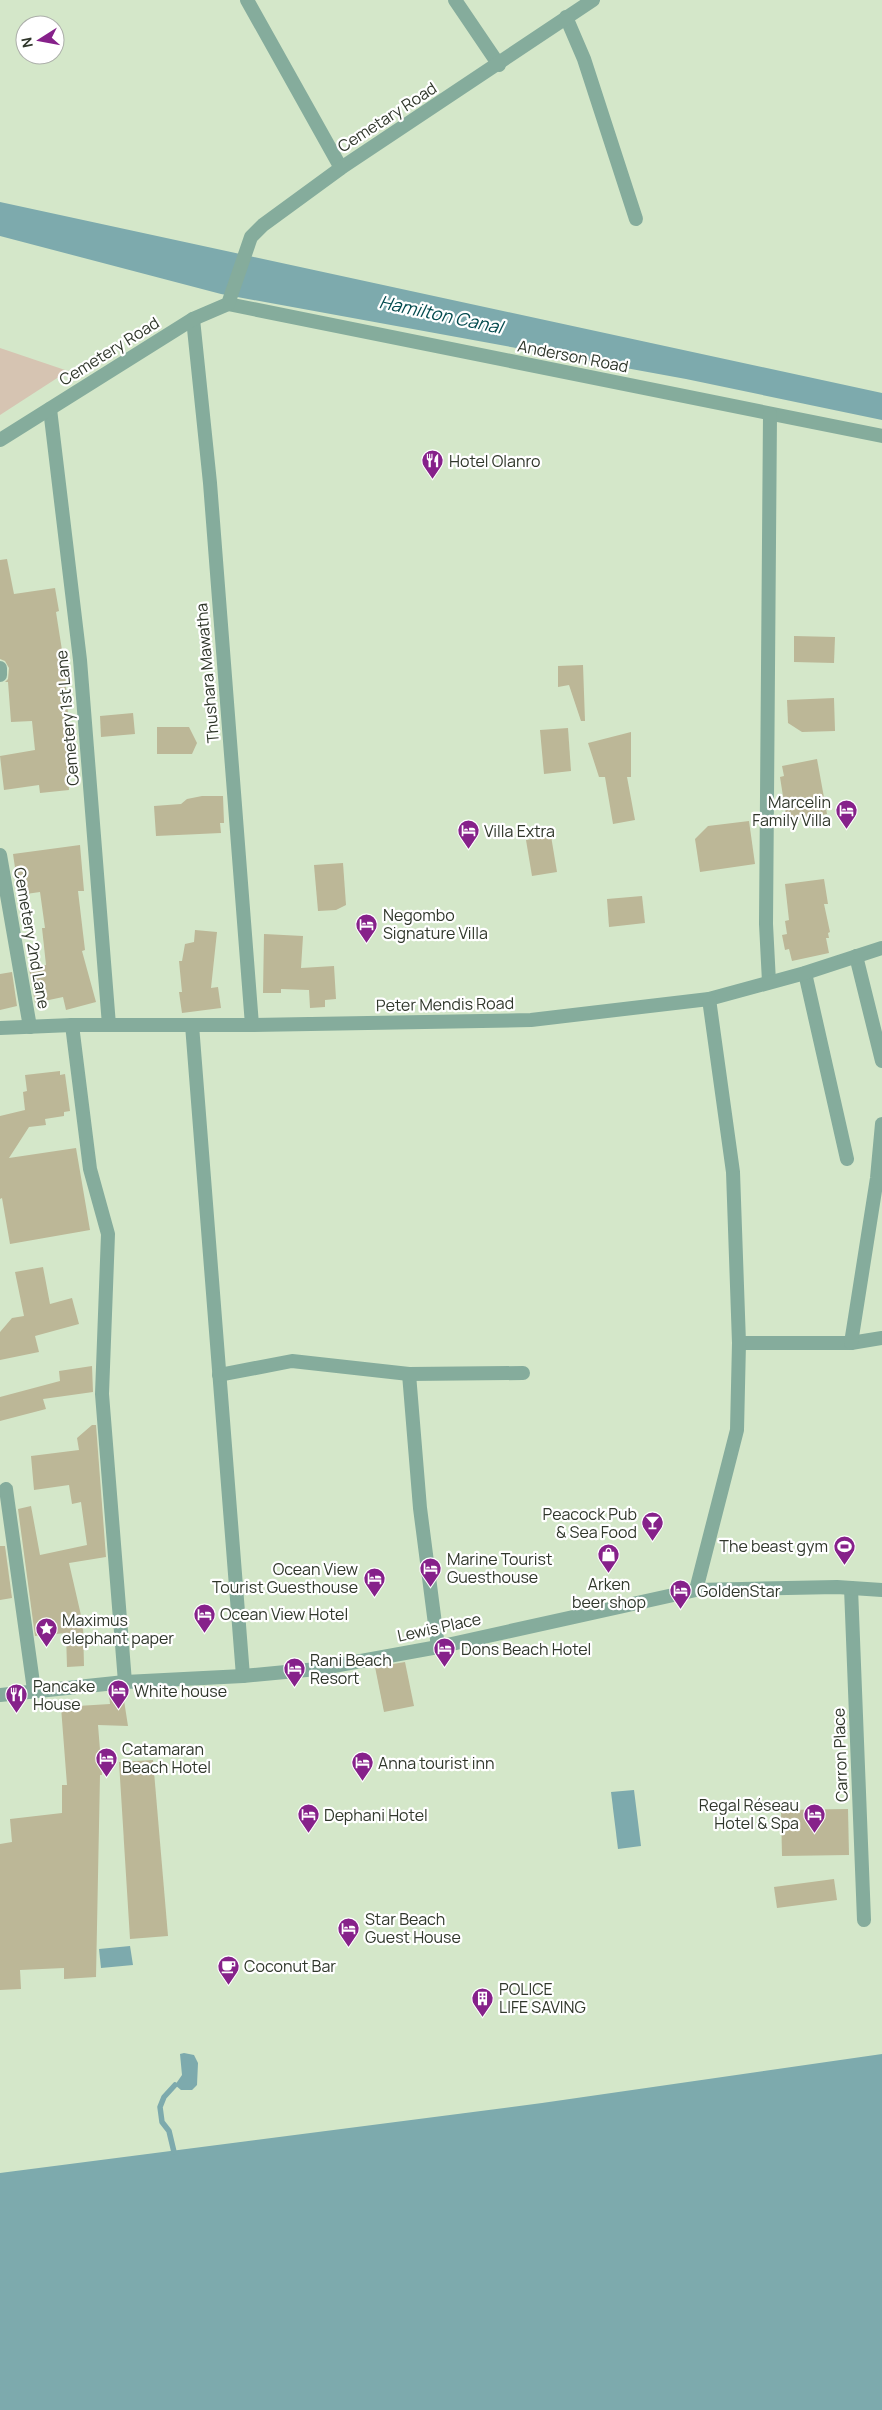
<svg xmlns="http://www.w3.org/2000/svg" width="882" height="2410" font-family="Manrope,sans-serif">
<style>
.green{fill:#d6c4b2}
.water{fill:#7daaad}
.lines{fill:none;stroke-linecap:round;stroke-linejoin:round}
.stream{stroke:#7daaad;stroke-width:5.5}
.building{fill:#bcb797}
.minor{stroke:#85ac9c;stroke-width:14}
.tertiary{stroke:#85ac9c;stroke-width:14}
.labels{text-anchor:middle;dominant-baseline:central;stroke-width:4.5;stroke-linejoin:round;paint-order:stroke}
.street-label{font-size:16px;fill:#30372b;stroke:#fff}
.poi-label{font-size:16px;fill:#30372b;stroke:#fff;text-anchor:start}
.water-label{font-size:18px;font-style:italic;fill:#044b4f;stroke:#fff}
</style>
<rect width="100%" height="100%" fill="#d4e7c9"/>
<!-- green -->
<polygon class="green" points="0,348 68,371 0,415"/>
<!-- water -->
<g class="water">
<polygon points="0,202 882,393 882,420 686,379 221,294 0,236"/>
<polygon points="634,1790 641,1846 618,1849 611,1792"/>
<polygon points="130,1946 133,1965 101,1968 99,1949"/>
<polygon points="184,2053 194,2055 198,2063 197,2085 192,2090 181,2090 175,2085 182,2075 180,2054"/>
<polygon points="882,2054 882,2410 0,2410 0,2173 542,2103"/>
</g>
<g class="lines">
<!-- stream -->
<polyline class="stream" points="174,2152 169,2131 162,2122 160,2107 164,2097 175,2085"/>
</g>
<!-- building -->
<g class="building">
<polygon points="7,559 14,594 55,588 59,611 56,612 64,663 71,752 74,752 76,771 68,775 69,790 40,793 39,785 4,790 0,756 35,750 32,721 11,722 8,682 5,682 8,679 9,668 5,661 0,659 0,560"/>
<polygon points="794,636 835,637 834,663 794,662"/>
<polygon points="583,665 585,721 581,721 569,685 558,687 558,666"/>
<polygon points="834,698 835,731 802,732 788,723 787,700"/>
<polygon points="133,713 135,734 101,737 100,716"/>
<polygon points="157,727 189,727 197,743 192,754 157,754"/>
<polygon points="568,728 571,771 544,774 540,730"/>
<polygon points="631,732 631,777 627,777 635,820 613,824 605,777 599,777 588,743"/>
<polygon points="817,759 827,814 787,822 780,777 784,776 782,766"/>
<polygon points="202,796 223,796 224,823 220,823 221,833 156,836 154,806 181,804 187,799"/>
<polygon points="749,821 755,864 700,872 695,839 708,826"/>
<polygon points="551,836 557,872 532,876 526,840"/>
<polygon points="80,845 84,891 78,891 85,950 82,951 96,1002 66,1010 63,997 35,1003 29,968 46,965 42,928 45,928 40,892 19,895 13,854"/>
<polygon points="343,863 346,905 336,910 318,911 314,865"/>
<polygon points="824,879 828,904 824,904 830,932 828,933 829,938 826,938 829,953 792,961 789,949 785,950 782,935 787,934 785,921 789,920 785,884"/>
<polygon points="642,896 645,923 609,927 607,899"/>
<polygon points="195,930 217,932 211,988 218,987 221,1008 182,1013 179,992 182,992 179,961 182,961 185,944 194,942"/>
<polygon points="264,934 303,936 301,968 334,966 336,999 325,1000 325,1007 310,1008 309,990 281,989 281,993 263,993"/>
<polygon points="12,972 17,1006 0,1010 0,974"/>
<polygon points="60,1071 60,1075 65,1074 70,1111 64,1112 64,1116 45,1119 46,1125 29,1127 9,1158 76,1148 90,1230 10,1244 2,1198 0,1199 0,1116 25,1110 23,1092 27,1091 25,1075"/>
<polygon points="43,1267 50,1304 72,1298 79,1324 35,1336 39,1352 0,1360 0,1332 12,1318 24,1316 15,1272"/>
<polygon points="92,1366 93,1392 43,1399 46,1409 0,1421 0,1397 60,1381 59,1371"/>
<polygon points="92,1425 96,1425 106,1557 69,1563 83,1624 84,1666 67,1667 66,1633 35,1636 18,1509 31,1506 40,1555 87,1545 81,1502 72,1504 69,1485 34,1490 31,1456 79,1450 77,1438"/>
<polygon points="0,1546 5,1546 12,1598 0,1600"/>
<polygon points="405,1662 414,1706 384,1712 375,1667"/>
<polygon points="109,1694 123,1694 128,1726 98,1725 102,1775 100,1775 96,1977 64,1979 64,1968 20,1970 21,1989 0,1990 0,1844 12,1842 10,1819 62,1813 62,1785 67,1785 61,1707 110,1704"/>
<polygon points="153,1760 168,1936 130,1939 119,1762"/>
<polygon points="848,1809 849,1855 782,1856 781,1810"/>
<polygon points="834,1879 837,1900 777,1908 774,1887"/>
</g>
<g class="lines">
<!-- minor -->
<g class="minor">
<polyline points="247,0 341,168"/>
<polyline points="455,0 499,65"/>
<polyline points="566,17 584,59 636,219"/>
<polyline points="228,304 882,436"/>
<polyline points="193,319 210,483 252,1025"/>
<polyline points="50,409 80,660 109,1025"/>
<polyline points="0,668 0,675"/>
<polyline points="0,855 30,1027"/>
<polyline points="856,956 882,1061"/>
<polyline points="805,973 847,1159"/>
<polyline points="769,982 766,924 770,414"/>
<polyline points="72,1025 90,1169 108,1234 102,1394 125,1682"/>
<polyline points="192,1025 243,1676"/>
<polyline points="0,1028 72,1025 252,1025 531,1020 709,999 805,973 882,948"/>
<polyline points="739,1343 851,1343 882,1338"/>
<polyline points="851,1343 877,1178 882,1124"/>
<polyline points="409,1374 420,1508 438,1647"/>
<polyline points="219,1375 292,1361 409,1374 523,1373"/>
<polyline points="6,1489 34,1690"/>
<polyline points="851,1588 864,1920"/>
<polyline points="696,1590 737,1430 739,1343 733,1172 709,999"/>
</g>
<!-- tertiary -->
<g class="tertiary">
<polyline points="0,440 193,319 228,304 251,237 263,225 341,168 593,0"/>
<polyline points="0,1695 125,1682 243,1676 317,1669 438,1647 696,1590 837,1587 882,1590"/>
</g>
</g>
<!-- icons -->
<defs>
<symbol id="restaurant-pin" viewBox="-11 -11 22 30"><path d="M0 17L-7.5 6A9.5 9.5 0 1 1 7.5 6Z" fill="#86218a" stroke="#fff"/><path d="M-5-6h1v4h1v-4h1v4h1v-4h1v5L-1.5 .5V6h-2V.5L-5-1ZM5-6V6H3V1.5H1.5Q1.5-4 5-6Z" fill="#fff"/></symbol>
<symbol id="hotel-pin" viewBox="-11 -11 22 30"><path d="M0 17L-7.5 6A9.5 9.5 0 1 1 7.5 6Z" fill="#86218a" stroke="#fff"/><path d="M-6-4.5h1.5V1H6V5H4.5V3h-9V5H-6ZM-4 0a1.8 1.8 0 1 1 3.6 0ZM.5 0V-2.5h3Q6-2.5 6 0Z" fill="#fff"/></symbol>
<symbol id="bar-pin" viewBox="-11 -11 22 30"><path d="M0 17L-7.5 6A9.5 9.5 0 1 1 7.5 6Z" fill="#86218a" stroke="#fff"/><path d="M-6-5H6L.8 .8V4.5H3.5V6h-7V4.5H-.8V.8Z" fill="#fff"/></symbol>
<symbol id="stadium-pin" viewBox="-11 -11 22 30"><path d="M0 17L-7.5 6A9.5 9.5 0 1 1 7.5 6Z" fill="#86218a" stroke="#fff"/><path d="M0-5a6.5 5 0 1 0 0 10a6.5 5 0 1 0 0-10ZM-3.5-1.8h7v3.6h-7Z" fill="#fff"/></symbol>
<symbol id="shop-pin" viewBox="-11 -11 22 30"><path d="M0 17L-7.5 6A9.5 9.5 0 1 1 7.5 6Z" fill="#86218a" stroke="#fff"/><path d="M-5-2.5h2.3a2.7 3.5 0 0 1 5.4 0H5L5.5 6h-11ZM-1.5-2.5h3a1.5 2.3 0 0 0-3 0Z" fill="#fff"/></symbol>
<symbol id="sight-pin" viewBox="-11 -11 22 30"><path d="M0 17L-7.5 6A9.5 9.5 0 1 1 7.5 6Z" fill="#86218a" stroke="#fff"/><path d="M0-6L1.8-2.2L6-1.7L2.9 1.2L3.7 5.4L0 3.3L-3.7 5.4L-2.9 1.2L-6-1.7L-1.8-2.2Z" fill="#fff"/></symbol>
<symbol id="cafe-pin" viewBox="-11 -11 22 30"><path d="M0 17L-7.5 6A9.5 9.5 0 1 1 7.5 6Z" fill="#86218a" stroke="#fff"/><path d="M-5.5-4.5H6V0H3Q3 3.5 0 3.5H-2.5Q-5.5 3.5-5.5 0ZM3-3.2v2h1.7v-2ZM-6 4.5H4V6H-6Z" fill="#fff"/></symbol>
<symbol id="building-pin" viewBox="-11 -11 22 30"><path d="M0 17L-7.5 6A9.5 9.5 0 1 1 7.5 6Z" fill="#86218a" stroke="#fff"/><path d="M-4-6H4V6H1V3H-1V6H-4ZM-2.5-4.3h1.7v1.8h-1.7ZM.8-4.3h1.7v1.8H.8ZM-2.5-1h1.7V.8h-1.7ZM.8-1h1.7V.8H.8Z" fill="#fff"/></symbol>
</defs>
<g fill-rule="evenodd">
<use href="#restaurant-pin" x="420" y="448" width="25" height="34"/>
<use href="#hotel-pin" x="834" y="798" width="25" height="34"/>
<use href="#hotel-pin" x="456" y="818" width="25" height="34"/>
<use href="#hotel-pin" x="354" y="912" width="25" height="34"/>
<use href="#bar-pin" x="640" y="1510" width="25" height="34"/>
<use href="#stadium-pin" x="832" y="1534" width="25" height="34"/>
<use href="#shop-pin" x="596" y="1542" width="25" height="34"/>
<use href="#hotel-pin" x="418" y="1556" width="25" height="34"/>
<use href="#hotel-pin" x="362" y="1566" width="25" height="34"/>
<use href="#hotel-pin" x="668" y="1578" width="25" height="34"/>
<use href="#hotel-pin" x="192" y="1602" width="25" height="34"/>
<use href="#sight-pin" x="34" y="1616" width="25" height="34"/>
<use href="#hotel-pin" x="432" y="1636" width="25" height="34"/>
<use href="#hotel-pin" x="282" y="1656" width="25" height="34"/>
<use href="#hotel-pin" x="106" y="1678" width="25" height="34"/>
<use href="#restaurant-pin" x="4" y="1682" width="25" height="34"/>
<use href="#hotel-pin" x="94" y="1746" width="25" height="34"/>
<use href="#hotel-pin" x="350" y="1750" width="25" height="34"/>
<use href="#hotel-pin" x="802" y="1802" width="25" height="34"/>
<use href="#hotel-pin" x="296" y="1802" width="25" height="34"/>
<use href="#hotel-pin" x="336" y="1916" width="25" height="34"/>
<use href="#cafe-pin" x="216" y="1954" width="25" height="34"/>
<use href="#building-pin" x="470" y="1986" width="25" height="34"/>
</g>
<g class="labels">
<!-- street labels -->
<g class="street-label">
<text transform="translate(387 117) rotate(-33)">Cemetary Road</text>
<text transform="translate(109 351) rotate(-32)">Cemetery Road</text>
<text transform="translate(573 356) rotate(11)">Anderson Road</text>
<text transform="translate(207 673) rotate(-95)">Thushara Mawatha</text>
<text transform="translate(67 718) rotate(-95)">Cemetery 1st Lane</text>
<text transform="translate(32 938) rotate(80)">Cemetery 2nd Lane</text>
<text transform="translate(445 1004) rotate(-1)">Peter Mendis Road</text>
<text transform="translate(439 1627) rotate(-12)">Lewis Place</text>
<text transform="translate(840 1755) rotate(-92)">Carron Place</text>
</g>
<!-- poi labels -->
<g class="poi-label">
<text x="449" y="461">Hotel Olanro</text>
<text x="831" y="802" text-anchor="end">Marcelin<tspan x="831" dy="18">Family Villa</tspan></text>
<text x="484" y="831">Villa Extra</text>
<text x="383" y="915">Negombo<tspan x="383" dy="18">Signature Villa</tspan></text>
<text x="637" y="1514" text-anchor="end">Peacock Pub<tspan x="637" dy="18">&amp; Sea Food</tspan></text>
<text x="828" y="1546" text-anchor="end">The beast gym</text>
<text x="447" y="1559">Marine Tourist<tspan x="447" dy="18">Guesthouse</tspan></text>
<text x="358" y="1569" text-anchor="end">Ocean View<tspan x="358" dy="18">Tourist Guesthouse</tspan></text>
<text x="609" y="1584" text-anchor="middle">Arken<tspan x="609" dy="18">beer shop</tspan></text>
<text x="697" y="1591">GoldenStar</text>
<text x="220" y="1614">Ocean View Hotel</text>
<text x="62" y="1620">Maximus<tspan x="62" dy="18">elephant paper</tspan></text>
<text x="461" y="1649">Dons Beach Hotel</text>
<text x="310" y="1660">Rani Beach<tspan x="310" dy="18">Resort</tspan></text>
<text x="33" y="1686">Pancake<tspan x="33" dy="18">House</tspan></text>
<text x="134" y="1691">White house</text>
<text x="122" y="1749">Catamaran<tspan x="122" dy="18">Beach Hotel</tspan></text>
<text x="378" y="1763">Anna tourist inn</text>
<text x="799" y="1805" text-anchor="end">Regal Réseau<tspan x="799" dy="18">Hotel &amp; Spa</tspan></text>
<text x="324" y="1815">Dephani Hotel</text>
<text x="365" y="1919">Star Beach<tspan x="365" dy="18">Guest House</tspan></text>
<text x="244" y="1966">Coconut Bar</text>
<text x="499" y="1989">POLICE<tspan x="499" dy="18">LIFE SAVING</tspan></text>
</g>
<!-- water labels -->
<g class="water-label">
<text transform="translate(441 314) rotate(12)">Hamilton Canal</text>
</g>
</g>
<!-- north arrow -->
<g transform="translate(40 40) rotate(259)"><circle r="24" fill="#ffffff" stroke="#acafaa"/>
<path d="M0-4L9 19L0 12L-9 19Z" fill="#86218a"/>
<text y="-8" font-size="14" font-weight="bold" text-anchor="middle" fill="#30372b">N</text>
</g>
</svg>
